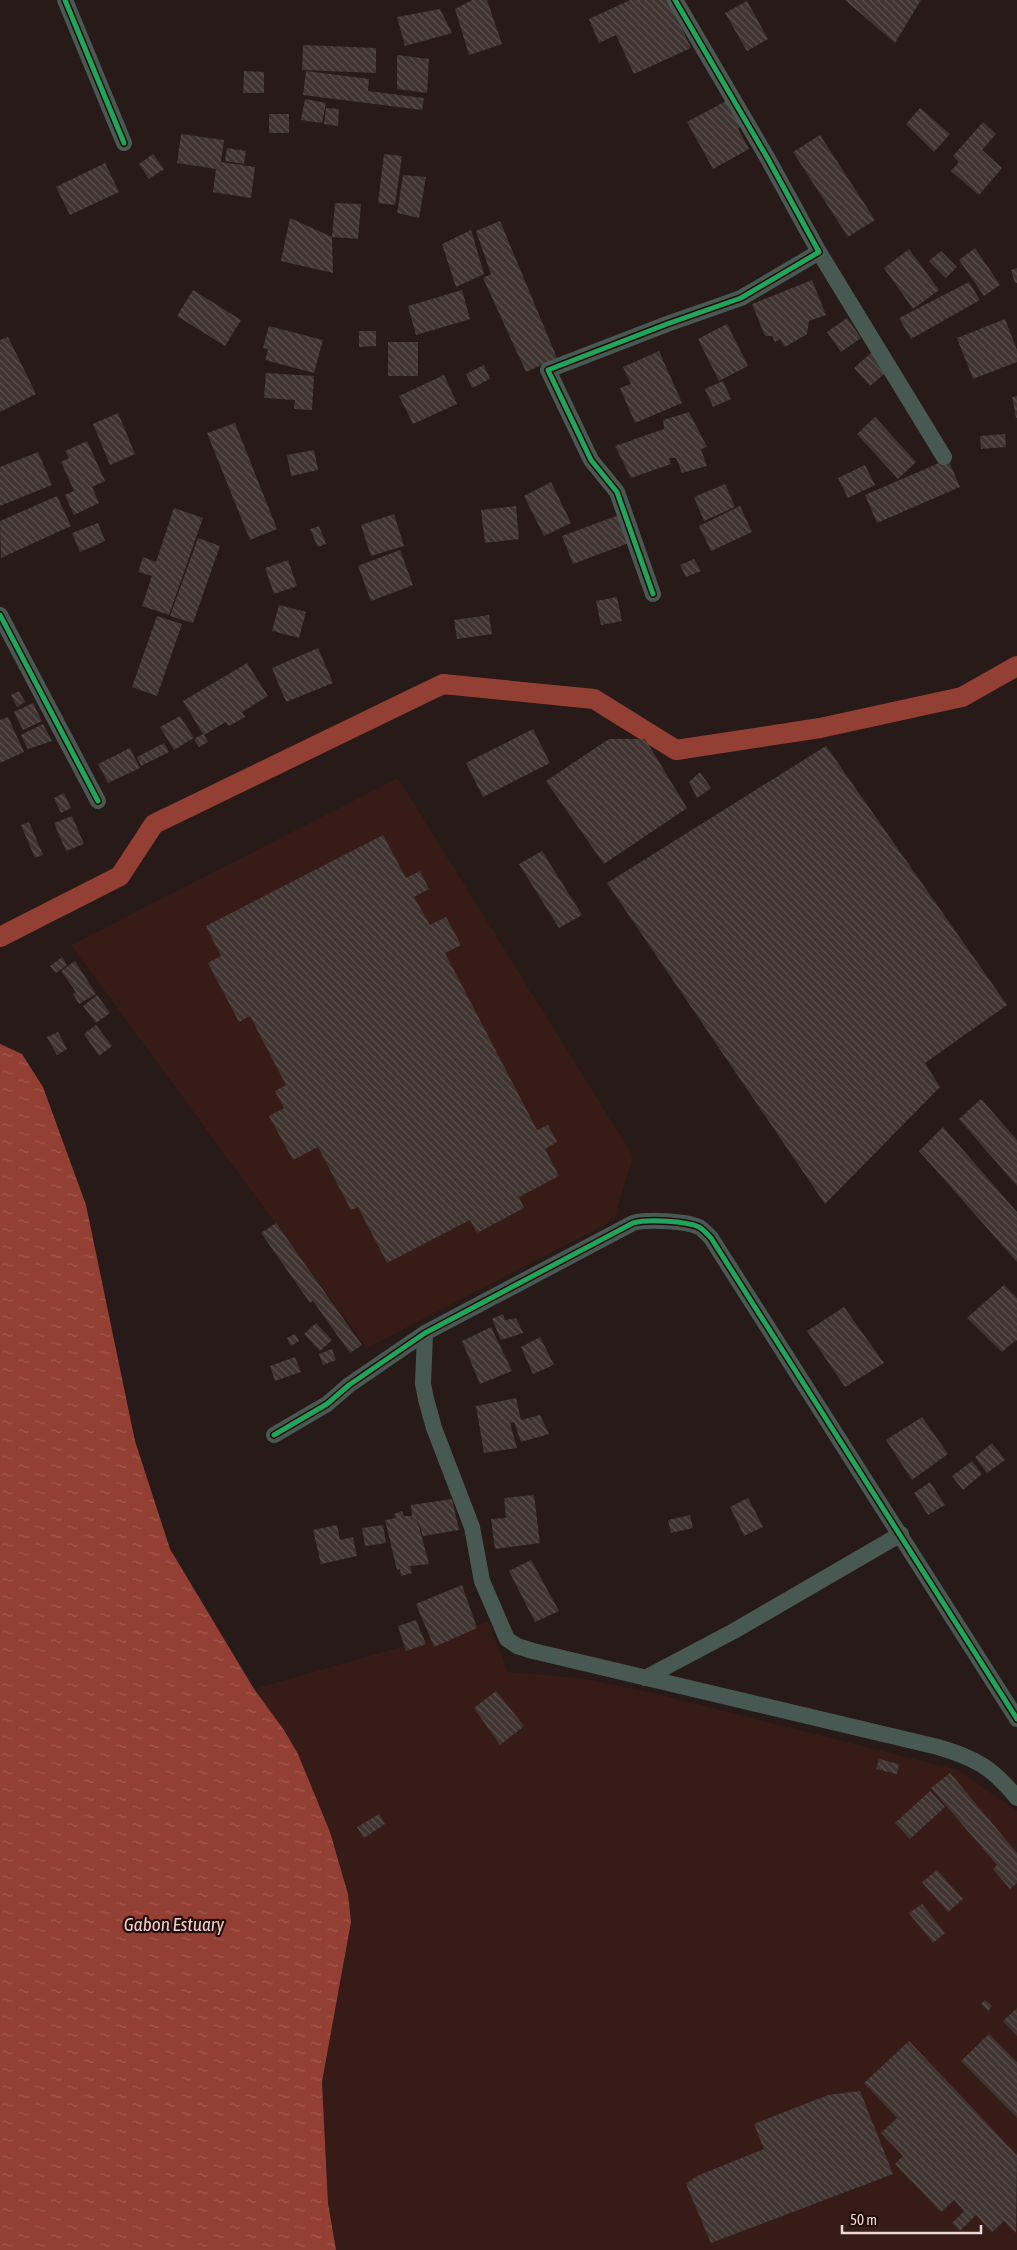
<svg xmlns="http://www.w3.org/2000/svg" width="1017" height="2250" font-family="'Asap Condensed',sans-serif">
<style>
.built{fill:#371b17}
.water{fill:url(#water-ripples)}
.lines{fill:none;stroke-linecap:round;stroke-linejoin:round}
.canal{stroke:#933f34;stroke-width:20}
.building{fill:url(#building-back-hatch)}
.minor{stroke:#485954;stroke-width:16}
.cycleway-casing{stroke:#230c09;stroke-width:8}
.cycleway{stroke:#20a55d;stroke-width:5}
.labels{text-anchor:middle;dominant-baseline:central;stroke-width:4.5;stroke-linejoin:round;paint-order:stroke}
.water-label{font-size:19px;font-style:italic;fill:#edd2cd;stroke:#230c09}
</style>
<defs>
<pattern id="water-ripples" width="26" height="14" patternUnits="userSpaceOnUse" patternTransform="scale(1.25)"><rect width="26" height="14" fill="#933f34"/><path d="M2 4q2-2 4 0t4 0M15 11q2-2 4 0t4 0" fill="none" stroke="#a25a51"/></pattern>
<pattern id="building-back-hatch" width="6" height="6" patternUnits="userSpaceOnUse" patternTransform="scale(1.25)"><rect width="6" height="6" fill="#3f3432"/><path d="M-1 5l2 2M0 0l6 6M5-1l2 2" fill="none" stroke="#5b514f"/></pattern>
</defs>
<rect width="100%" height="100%" fill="#271a18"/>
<!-- built -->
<g class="built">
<polygon points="398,778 633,1156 614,1220 367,1348 71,945"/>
<polygon points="488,1622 508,1672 580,1678 653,1693 958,1770 1017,1811 1017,2250 336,2250 328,2203 322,2082 351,1922 348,1894 330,1832 298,1754 284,1730 254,1689"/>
</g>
<!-- water -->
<polygon class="water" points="0,1044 22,1054 43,1087 86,1205 135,1441 170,1549 254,1689 284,1730 298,1754 330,1832 348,1894 351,1922 322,2082 328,2203 336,2250 0,2250"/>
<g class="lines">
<!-- canal -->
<polyline class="canal" points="0,937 120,876 154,824 443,684 594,699 676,750 820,728 962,697 1017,666"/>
</g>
<!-- building -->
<g class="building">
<polygon points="472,0 487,0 502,44 469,55 455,9"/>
<polygon points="630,0 669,0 691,48 634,74 616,35 599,43 589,19"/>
<polygon points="845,0 921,0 895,43"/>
<polygon points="747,1 768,39 747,51 725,13"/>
<polygon points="440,9 452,33 405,46 397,17"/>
<polygon points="303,45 376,48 376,73 302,70"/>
<polygon points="397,55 429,59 427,93 397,89"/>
<polygon points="244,71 264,72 264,93 243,93"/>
<polygon points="306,71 369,79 368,91 424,98 422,110 303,95"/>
<polygon points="305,99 326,103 322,123 301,120"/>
<polygon points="728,100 742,124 738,129 749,149 713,169 687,122"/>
<polygon points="326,108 339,109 338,126 324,124"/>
<polygon points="920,108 950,134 934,152 906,124"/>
<rect x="269" y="114" width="20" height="19"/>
<polygon points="983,122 996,134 982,150 1002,168 979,195 951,171 959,162 953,156"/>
<polygon points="181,134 224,140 221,162 255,167 251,198 213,192 216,169 177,163"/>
<polygon points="820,135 875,220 848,237 793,152"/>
<polygon points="227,148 246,151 244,164 225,161"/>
<polygon points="153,154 164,169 149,179 139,164"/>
<polygon points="384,154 402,156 395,205 378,203"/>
<polygon points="105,163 119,192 70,215 56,187"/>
<polygon points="403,175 426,177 419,218 397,213"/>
<polygon points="335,203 361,204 358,239 332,237"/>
<polygon points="290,218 332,237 333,273 281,261"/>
<polygon points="500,221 557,358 526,372 483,278 491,274 476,231"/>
<polygon points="471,230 484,274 456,287 442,244"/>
<polygon points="975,248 1000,285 984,296 959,260"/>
<polygon points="909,249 939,290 913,309 884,268"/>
<polygon points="941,251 957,267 946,278 929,261"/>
<polygon points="1017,268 1017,283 1015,283 1011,270"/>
<polygon points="812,280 826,315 809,321 807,334 785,347 780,339 775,342 772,336 765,336 752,304"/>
<polygon points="969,282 980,300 911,339 899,318"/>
<polygon points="193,290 241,320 225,346 177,316"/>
<polygon points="462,290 470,319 416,335 408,306"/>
<polygon points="847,318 861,338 841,352 827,332"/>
<polygon points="1005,319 1017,350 1017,362 973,379 957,338"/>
<polygon points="727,324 748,366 719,381 698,339"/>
<polygon points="269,326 323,340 314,373 265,360 268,349 263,348"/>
<polygon points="359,331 376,331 376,346 359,347"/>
<polygon points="8,337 36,394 0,412 0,340"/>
<rect x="388" y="342" width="30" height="34"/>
<polygon points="659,351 682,403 635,423 620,388 631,384 623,367"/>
<polygon points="871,353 888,371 870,386 854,368"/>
<polygon points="484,365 490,379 472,388 466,374"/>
<polygon points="266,373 314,376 312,410 294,409 295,400 264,398"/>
<polygon points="444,375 457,404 413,424 399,396"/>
<polygon points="723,381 731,399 713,407 705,389"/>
<polygon points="1017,396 1017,418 1016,418 1012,397"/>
<polygon points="689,412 707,447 701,449 707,466 682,473 676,458 669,458 671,464 631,478 615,446 664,429 663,420"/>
<polygon points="118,413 135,454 110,465 93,424"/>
<polygon points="875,417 916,462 898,479 857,434"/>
<polygon points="235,423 277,529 250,540 207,433"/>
<polygon points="1005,434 1006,447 981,449 980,436"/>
<polygon points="87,441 105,481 92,487 99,503 74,515 65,495 74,491 61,462 69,458 65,451"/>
<polygon points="314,450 318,470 291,476 287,455"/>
<polygon points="38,452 52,485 0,506 0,467"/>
<polygon points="948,459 960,487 877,523 865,495"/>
<polygon points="865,465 875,485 848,498 838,478"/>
<polygon points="551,482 571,523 544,536 524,496"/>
<polygon points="725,484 735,507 704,521 694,497"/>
<polygon points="57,496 71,526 1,558 0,521"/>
<polygon points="516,506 519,539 485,543 481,510"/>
<polygon points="740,506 752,532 711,551 699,526"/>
<polygon points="174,508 203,518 169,615 142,606 152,576 138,572 143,557 156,562"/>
<polygon points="394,514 404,546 371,556 361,525"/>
<polygon points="619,515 629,543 573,564 562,536"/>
<polygon points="98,523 105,541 80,552 72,533"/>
<polygon points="319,526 326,544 318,547 310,529"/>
<polygon points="198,538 220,546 193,623 170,616"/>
<polygon points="400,550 413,585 371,601 358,566"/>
<polygon points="694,559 701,571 686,577 680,565"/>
<polygon points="288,560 297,586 274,594 265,568"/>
<polygon points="617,597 622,621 601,625 596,601"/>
<polygon points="279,605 306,612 299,638 272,631"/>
<polygon points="489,615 492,634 457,639 454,620"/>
<polygon points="157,616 182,624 157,696 132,687"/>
<polygon points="318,648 333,683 286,702 272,668"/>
<polygon points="247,663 268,696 242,712 245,717 229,726 226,722 204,735 208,742 199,747 194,739 203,734 183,701"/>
<polygon points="19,691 25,702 17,707 11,695"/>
<polygon points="33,703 42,721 23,730 14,712"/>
<polygon points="180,716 194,738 174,750 160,727"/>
<polygon points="8,717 24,752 0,763 0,720"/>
<polygon points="43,724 52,741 28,749 21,735"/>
<polygon points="533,729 550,763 483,797 466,763"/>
<polygon points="609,739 645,739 687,808 604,864 546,781"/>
<polygon points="164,743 169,752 141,766 137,757"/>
<polygon points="826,746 1007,1005 925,1063 940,1087 825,1204 607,883"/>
<polygon points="130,748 140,768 108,783 98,764"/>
<polygon points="700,772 711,788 697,798 689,782"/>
<polygon points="64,793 71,808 61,813 54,798"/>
<polygon points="72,816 84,844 66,851 54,823"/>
<polygon points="29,822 43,855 35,858 21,825"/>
<polygon points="383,835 406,878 420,871 429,889 414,897 430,925 446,917 461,945 445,953 537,1130 548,1125 557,1142 545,1149 559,1176 519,1197 524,1208 477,1233 470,1220 387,1263 358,1207 351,1210 318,1147 293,1160 269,1116 284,1108 275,1091 286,1085 250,1016 239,1022 208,963 221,956 206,926"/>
<polygon points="542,851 582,915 559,928 519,864"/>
<polygon points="62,957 67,965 56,973 50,966"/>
<polygon points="75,961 96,994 79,1004 73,994 76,992 61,971"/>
<polygon points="97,995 110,1013 96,1023 83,1006"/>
<polygon points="96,1025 112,1046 99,1056 84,1034"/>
<polygon points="58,1032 67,1049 57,1055 47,1037"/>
<polygon points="981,1099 1017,1140 1017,1186 959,1119"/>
<polygon points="943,1127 1017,1212 1017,1262 919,1151"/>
<polygon points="276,1223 362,1345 350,1353 313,1301 310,1303 261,1233"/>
<polygon points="1004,1285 1017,1298 1017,1341 1016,1340 1002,1352 967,1318"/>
<polygon points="844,1307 884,1363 845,1387 807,1331"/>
<polygon points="503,1314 505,1320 516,1318 523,1333 501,1340 492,1319"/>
<polygon points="316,1323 332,1340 320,1351 304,1334"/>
<polygon points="491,1327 512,1371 480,1384 462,1341"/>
<polygon points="295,1334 299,1341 291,1346 287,1338"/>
<polygon points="540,1337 554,1365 533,1374 521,1347"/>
<polygon points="332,1349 336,1360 323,1365 319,1354"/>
<polygon points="295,1357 301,1372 275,1381 270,1366"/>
<polygon points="516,1398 521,1420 540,1415 549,1434 521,1442 514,1422 510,1423 517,1448 484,1453 476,1406"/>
<polygon points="922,1417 948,1454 912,1480 886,1440"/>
<polygon points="992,1443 1005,1460 987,1473 975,1457"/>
<polygon points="972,1461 982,1474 963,1490 952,1476"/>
<polygon points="930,1482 945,1505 928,1515 914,1493"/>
<polygon points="534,1495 540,1543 495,1549 491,1519 506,1518 504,1498"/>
<polygon points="748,1498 763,1527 744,1536 730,1507"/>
<polygon points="452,1499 459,1530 423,1536 416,1515 429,1564 410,1566 412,1573 401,1576 400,1569 397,1570 385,1520 396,1518 394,1514 402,1511 404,1516 412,1516 411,1505"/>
<polygon points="690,1515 693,1528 671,1533 668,1520"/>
<polygon points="337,1525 340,1540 353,1537 357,1556 321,1564 313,1530"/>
<polygon points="383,1525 386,1543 365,1546 362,1528"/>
<polygon points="531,1560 559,1611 535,1622 509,1571"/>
<polygon points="462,1585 477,1628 434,1647 416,1604"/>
<polygon points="416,1620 426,1644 406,1651 398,1626"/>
<polygon points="496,1691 524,1726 500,1745 474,1708"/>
<polygon points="879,1759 899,1764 897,1774 876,1769"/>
<polygon points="950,1773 1017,1853 1017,1883 1010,1889 993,1869 997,1865 931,1788"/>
<polygon points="930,1791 945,1807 910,1839 895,1823"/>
<polygon points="379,1814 385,1824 364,1838 357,1827"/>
<polygon points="937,1870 963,1899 948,1912 922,1882"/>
<polygon points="922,1904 945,1933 933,1943 909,1913"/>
<polygon points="985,2000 992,2006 988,2011 981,2004"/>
<polygon points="1017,2008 1017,2036 1003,2021"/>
<polygon points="989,2034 1017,2062 1017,2118 961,2061"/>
<polygon points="909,2041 1017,2155 1016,2233 1004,2221 992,2232 976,2215 960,2231 952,2223 964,2211 954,2200 941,2212 895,2164 903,2156 881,2133 897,2118 864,2083"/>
<polygon points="860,2091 893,2174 711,2243 686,2184 697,2176 764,2149 754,2124 828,2095"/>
</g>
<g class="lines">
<!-- minor -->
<g class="minor">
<polyline points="65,0 124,143"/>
<polyline points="819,252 944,457"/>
<polyline points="653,594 617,492 591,460 548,370 667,324 741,298 819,252 768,159 675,0"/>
<polyline points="0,615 98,801"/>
<path d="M425,1333L423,1384L426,1399L434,1428L472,1527L482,1581L507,1639L517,1646L533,1651L938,1747C975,1758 992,1767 1017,1798"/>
<path d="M274,1435L327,1404L349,1385L425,1333L633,1223C648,1219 686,1221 699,1227C704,1230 708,1235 711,1238L1017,1719"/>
<polyline points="645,1678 734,1631 901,1534"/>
</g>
<defs>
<g id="cycleway">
<polyline points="65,0 124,143"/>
<polyline points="653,594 617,492 591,460 548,370 667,324 741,298 819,252 768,159 675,0"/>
<polyline points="0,615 98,801"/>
<path d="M274,1435L327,1404L349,1385L425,1333L633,1223C648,1219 686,1221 699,1227C704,1230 708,1235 711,1238L1017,1719"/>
</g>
</defs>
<!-- cycleway casing -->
<use href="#cycleway" class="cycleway-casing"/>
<!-- cycleway -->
<use href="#cycleway" class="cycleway"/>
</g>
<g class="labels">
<!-- water labels -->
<g class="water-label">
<text x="174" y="1924">Gabon Estuary</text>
</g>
</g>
<!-- scale -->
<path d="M842 2225v8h139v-8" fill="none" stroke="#ebdad7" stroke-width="2.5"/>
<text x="850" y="2225" font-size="15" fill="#ebdad7" stroke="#230c09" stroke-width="4" paint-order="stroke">50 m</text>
</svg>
